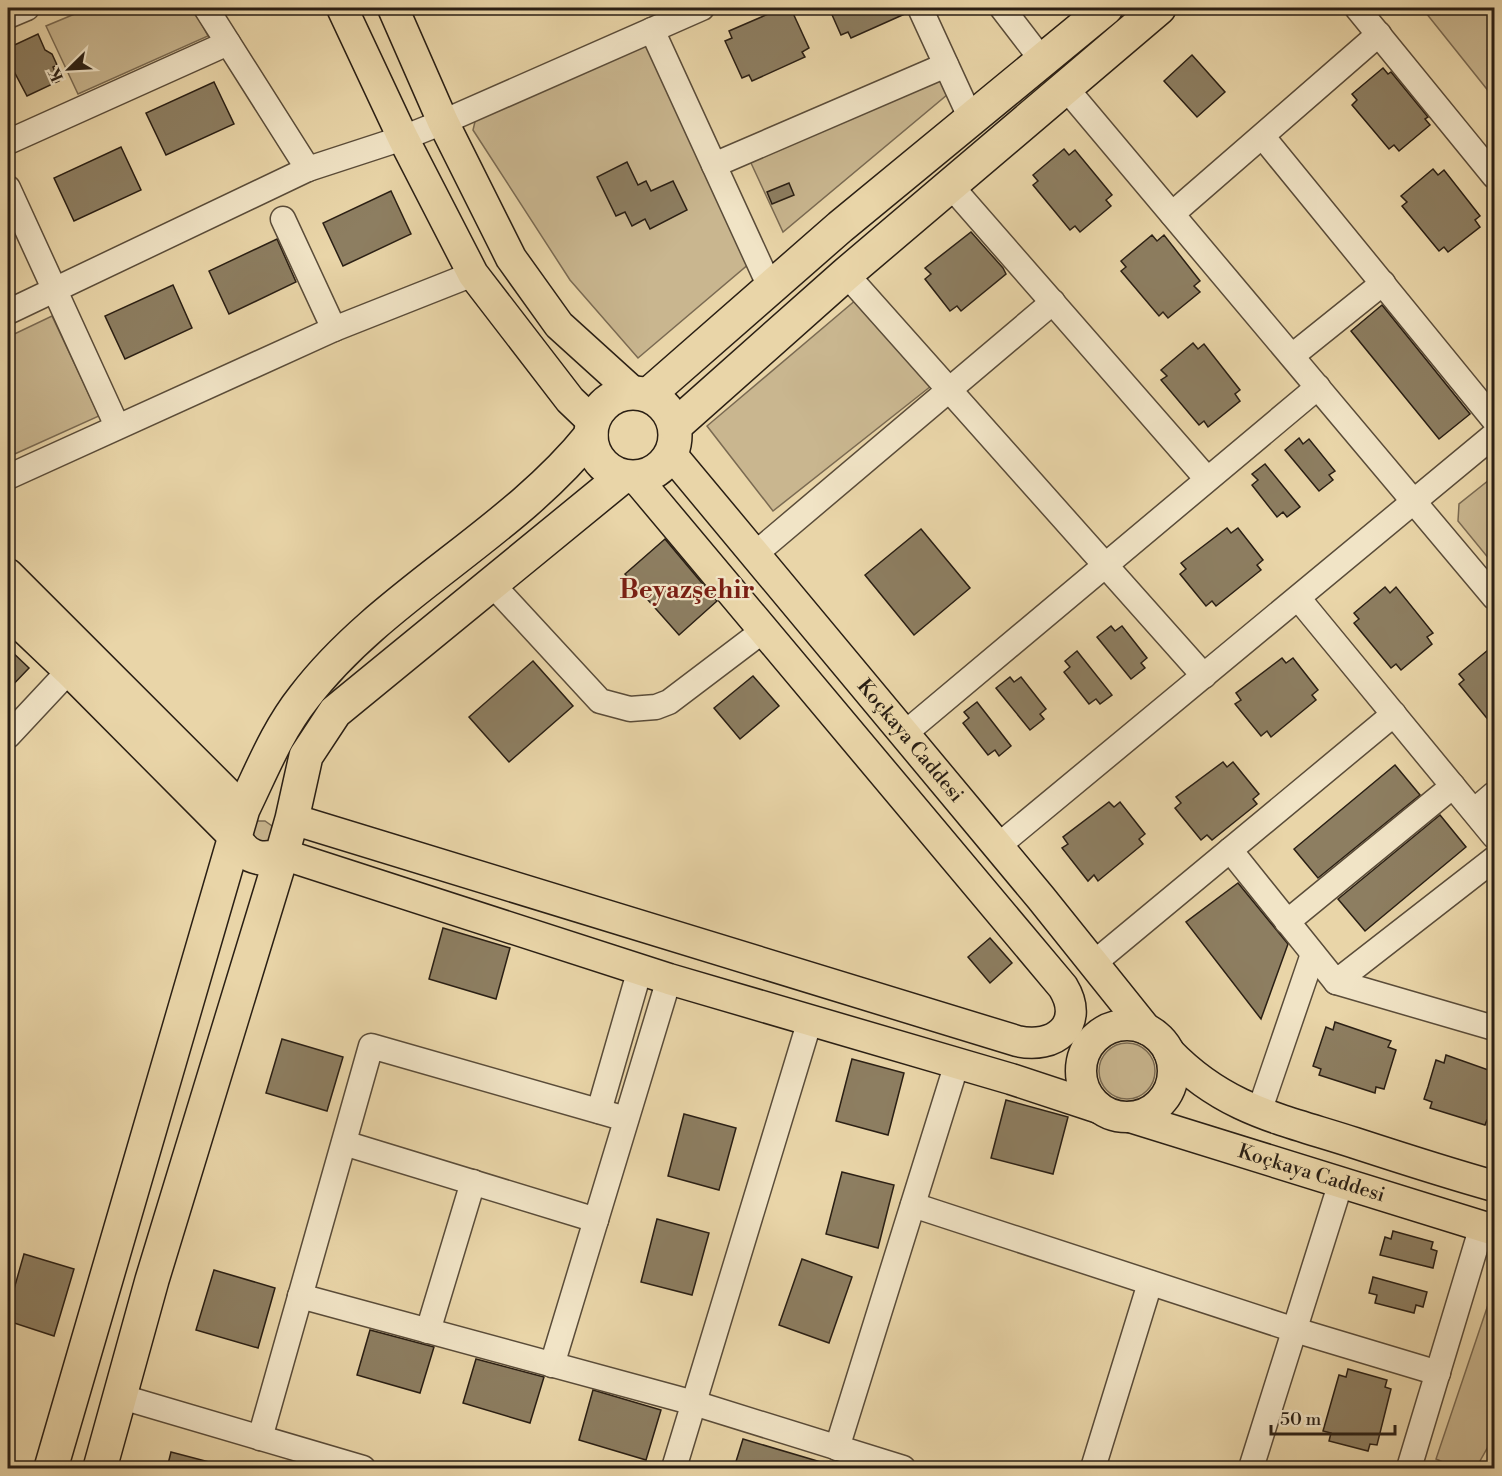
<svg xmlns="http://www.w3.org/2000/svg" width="1502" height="1476" font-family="'Libre Bodoni',serif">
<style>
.green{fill:#c9b68f;stroke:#7a6a52;stroke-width:1.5}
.building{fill:#8d7e61;stroke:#2a1f14;stroke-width:1.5}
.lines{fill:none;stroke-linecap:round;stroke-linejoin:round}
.minor-casing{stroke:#5a4c39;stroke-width:27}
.major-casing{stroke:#2a1f14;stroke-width:33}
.highway-casing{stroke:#2a1f14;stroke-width:36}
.minor{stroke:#f1e4c6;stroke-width:24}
.major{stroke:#e9d5a8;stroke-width:30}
.highway{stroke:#e9d5a8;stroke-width:33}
.labels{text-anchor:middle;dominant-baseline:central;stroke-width:4.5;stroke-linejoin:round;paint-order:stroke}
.street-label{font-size:20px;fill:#2a1f14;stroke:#f1e4c6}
.district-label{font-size:26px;font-weight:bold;fill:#7a1f14;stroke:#f1e4c6}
</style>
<rect width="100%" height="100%" fill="#e9d5a8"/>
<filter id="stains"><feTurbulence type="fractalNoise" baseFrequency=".00333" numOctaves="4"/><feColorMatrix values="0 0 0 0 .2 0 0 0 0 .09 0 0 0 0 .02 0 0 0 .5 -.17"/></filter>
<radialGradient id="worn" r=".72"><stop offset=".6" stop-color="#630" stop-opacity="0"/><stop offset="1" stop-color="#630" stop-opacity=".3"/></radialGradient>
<!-- green -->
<g class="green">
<polygon points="89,8 193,8 208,36 78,94 46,26"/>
<polygon points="1422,8 1494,8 1494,98"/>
<polygon points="662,33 763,252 638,358 570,280 473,130 477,113"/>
<polygon points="949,59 960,84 783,232 744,148"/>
<polygon points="870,288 945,375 773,511 707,426"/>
<polygon points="52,316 99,416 8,457 8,337"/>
<polygon points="1494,476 1494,565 1458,521 1459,504"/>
<polygon points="257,821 265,821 272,826 275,834 265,847 247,834"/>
<circle cx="1127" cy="1071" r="28"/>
<polygon points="1494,1287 1494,1436 1476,1468 1456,1468 1436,1459"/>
</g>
<!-- building -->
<g class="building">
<polygon points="782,8 785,14 792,11 809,48 802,52 805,57 752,81 749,75 742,78 725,41 732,38 729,31"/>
<polygon points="829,8 906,8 907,13 851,38 848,32 841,35"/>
<polygon points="38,34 45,50 52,54 57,65 53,67 59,81 27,96 8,60 8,48"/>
<polygon points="1192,55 1225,92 1197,117 1164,81"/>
<polygon points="1383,68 1388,74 1391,72 1428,117 1425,119 1430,125 1399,151 1394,145 1389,149 1352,105 1357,100 1352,94"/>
<polygon points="214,82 234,124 166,155 146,113"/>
<polygon points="121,147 141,190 74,221 54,178"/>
<polygon points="1064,149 1069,155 1075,150 1112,195 1106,200 1111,206 1080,232 1075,226 1070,230 1033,185 1038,181 1033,175"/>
<polygon points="627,162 638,185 646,181 651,191 673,181 687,210 650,229 645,219 632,226 625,212 616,216 597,177"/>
<polygon points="1433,169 1438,175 1444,170 1480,216 1475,220 1480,227 1448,252 1444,247 1439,251 1402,206 1407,202 1401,196"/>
<polygon points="789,183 794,195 772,204 767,192"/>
<polygon points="391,191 411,234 343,266 323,223"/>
<polygon points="971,232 1003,268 1006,274 961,311 957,306 950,311 925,279 931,274 925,268"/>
<polygon points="1152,235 1157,241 1164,235 1200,281 1194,286 1200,292 1168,318 1163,312 1159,316 1121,271 1126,267 1121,261"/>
<polygon points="277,239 296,282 229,314 209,271"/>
<polygon points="173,285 192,328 125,359 105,316"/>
<polygon points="1382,305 1470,414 1439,439 1351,331"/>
<polygon points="1193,343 1198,349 1204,344 1240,390 1235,394 1240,401 1208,427 1204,421 1199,425 1161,380 1167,376 1161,370"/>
<polygon points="1299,438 1303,444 1309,439 1335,471 1329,475 1333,480 1319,491 1285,450"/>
<polygon points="1265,464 1300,507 1287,517 1283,512 1277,517 1252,485 1258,480 1252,474"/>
<polygon points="1227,528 1231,533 1238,528 1263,560 1257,565 1261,570 1216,606 1212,601 1206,606 1180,574 1186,569 1181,563"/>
<polygon points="921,529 970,588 914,635 865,575"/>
<polygon points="665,539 717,601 679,635 625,574"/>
<polygon points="1385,587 1390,593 1396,587 1433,633 1427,637 1432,644 1401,670 1396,664 1391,668 1354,623 1359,619 1354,613"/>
<polygon points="1111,626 1115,631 1122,626 1147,658 1141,663 1145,668 1131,679 1097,637"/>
<polygon points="1494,645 1494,727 1459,684 1464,680 1459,674"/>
<polygon points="8,648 29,668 8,690"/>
<polygon points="1077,651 1112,695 1100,704 1096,699 1089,704 1064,672 1070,667 1065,661"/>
<polygon points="1282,658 1286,663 1293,658 1318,690 1312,695 1316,700 1271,737 1267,731 1261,736 1235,704 1241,700 1236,693"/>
<polygon points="533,661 573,706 509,762 469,717"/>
<polygon points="753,676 779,706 740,739 714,708"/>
<polygon points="1010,677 1014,682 1021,677 1046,709 1040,714 1044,719 1030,730 996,688"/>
<polygon points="977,702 1011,746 999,756 995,750 988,755 963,723 969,718 964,712"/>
<polygon points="1223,762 1227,767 1233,762 1259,794 1253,799 1257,804 1212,840 1207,835 1201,840 1175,808 1181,803 1176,797"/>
<polygon points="1395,765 1420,795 1318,878 1294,849"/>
<polygon points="1109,802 1114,807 1120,802 1145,834 1139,839 1143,844 1098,881 1094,875 1088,881 1062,848 1068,844 1063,837"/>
<polygon points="1440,815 1466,847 1365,931 1338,899"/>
<polygon points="1238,883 1288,944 1261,1019 1186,922"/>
<polygon points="443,928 510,948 496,999 429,979"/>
<polygon points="990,938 1012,963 990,983 968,957"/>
<polygon points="1335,1022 1391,1041 1388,1047 1396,1050 1384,1089 1376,1087 1375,1093 1319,1075 1321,1069 1313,1066 1326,1027 1333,1030"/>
<polygon points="282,1039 343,1057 327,1111 266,1093"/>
<polygon points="1446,1055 1494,1072 1494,1122 1487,1120 1485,1125 1430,1108 1432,1102 1424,1099 1428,1087 1436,1060 1444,1063"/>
<polygon points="852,1059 904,1073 888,1135 836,1121"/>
<polygon points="1006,1100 1068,1117 1053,1174 991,1158"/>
<polygon points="684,1114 736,1128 719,1190 668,1176"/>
<polygon points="842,1172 894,1185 878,1248 826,1234"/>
<polygon points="657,1219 709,1233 692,1295 641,1282"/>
<polygon points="1393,1231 1433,1242 1431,1249 1437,1251 1433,1268 1380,1255 1385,1237 1391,1239"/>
<polygon points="24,1254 74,1269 54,1336 8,1321 8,1310"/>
<polygon points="802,1259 852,1277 829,1343 779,1325"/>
<polygon points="214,1270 275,1288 258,1348 196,1330"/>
<polygon points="1373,1277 1427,1292 1423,1307 1416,1305 1414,1313 1375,1303 1377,1295 1369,1293"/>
<polygon points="370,1330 434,1347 420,1393 357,1375"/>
<polygon points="476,1359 544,1377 530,1423 463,1403"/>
<polygon points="1348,1369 1387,1380 1385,1387 1391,1389 1377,1445 1370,1444 1368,1451 1329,1441 1331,1433 1323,1431 1339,1375 1346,1377"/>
<polygon points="593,1390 661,1410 646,1460 579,1440"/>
<polygon points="743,1439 831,1465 830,1468 734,1468"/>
<polygon points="171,1452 217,1464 217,1468 167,1468"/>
</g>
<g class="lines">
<defs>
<g id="minor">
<polyline points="206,8 308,169"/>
<polyline points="920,8 971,119"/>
<polyline points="1002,8 1042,60"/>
<polyline points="1357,8 1494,176"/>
<polyline points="8,16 27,8"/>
<polyline points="652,30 770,287"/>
<polyline points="1065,87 1494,597"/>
<polyline points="1263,137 1494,420"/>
<polyline points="8,142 228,43"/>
<polyline points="714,165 946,65"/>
<polyline points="950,185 1207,479"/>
<polyline points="8,188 117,426"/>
<polyline points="1172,214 1379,34"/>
<polyline points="283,219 334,329"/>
<polyline points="846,274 1204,676"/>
<polyline points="8,312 308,169 403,138 443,122 702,8"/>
<polyline points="1292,356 1383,283"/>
<polyline points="8,477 334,329 473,274"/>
<polyline points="755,554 1053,302"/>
<polyline points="491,583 600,701 630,709 656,707 669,702 764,630"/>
<polyline points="1298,598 1494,836"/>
<polyline points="904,734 1318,387"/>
<polyline points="8,736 80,659"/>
<polyline points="1474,811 1494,794"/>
<polyline points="998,846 1494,435"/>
<polyline points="1230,850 1336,982 1494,859"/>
<polyline points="1287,922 1453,786"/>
<polyline points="1094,963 1394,714"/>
<polyline points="1336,982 1494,1028"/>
<polyline points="599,1111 640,969"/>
<polyline points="1259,1112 1313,954"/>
<polyline points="344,1143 596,1220"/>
<polyline points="913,1205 1295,1330 1438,1373"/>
<polyline points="300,1296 694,1403 903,1468"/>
<polyline points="428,1331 473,1182"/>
<polyline points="552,1365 669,979"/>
<polyline points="122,1397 363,1468"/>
<polyline points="260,1438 371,1046 626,1119"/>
<polyline points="837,1448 957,1063"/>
<polyline points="674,1468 810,1020"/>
<polyline points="1093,1468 1150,1283"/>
<polyline points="1251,1468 1341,1182"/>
<polyline points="1409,1468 1482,1226"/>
</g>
<g id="major">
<polyline points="342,8 403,138 473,274 570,400 593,422"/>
<polyline points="393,8 443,122 511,258 559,325 634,393"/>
<path id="s1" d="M672,455L1041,898L1146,1029"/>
<polyline points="8,574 243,809"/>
<polyline points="8,613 68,670 235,838"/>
<path d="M292,819L1017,1041C1054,1050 1086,1025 1063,987L636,478"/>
<polyline points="282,854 669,979 1011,1079 1099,1108"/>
<circle cx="1127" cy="1071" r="46"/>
<path d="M1169,1052C1225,1110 1281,1119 1355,1143C1401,1158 1447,1173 1494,1186"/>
<path id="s2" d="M1130,1117L1494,1230"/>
</g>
<g id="highway">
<circle cx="633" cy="435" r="42"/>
<polyline points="648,395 840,227 1106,8"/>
<polyline points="675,426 846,274 1159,8"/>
<path d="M235,838C245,857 262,863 282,854L292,819L306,756L335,712L622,477"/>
<path d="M51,1468L243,809C262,770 277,731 304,697C381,596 511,535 591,435"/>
<polyline points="100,1468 152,1280 282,854"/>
</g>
</defs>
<!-- minor casing -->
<use href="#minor" class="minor-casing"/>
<!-- major casing -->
<use href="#major" class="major-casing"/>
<!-- highway casing -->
<use href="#highway" class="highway-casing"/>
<!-- minor -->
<use href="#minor" class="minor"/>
<!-- major -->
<use href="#major" class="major"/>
<!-- highway -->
<use href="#highway" class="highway"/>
</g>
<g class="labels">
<!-- street labels -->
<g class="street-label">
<text stroke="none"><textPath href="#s1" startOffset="372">Koçkaya Caddesi</textPath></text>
<text stroke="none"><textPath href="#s2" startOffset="190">Koçkaya Caddesi</textPath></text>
</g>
<!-- district labels -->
<g class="district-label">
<text x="687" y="590">Beyazşehir</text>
</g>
</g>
<!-- margin -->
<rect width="1502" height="1476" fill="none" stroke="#e9d5a8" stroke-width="30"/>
<rect x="9" y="9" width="1484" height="1458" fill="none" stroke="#2a1f14" stroke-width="3"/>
<rect x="15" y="15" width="1472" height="1446" fill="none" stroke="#2a1f14" stroke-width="1.5"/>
<!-- north arrow -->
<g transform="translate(69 69) rotate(246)" stroke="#f1e4c6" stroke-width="4.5" paint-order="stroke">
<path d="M0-4.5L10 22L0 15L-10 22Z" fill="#2a1f14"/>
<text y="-9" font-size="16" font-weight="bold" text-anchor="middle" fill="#2a1f14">K</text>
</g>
<!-- scale -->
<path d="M1271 1425v9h124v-9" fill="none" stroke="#2a1f14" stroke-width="3"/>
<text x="1280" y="1425" font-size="18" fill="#2a1f14" stroke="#f1e4c6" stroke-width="4.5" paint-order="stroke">50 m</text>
<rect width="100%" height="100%" filter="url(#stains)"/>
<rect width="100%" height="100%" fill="url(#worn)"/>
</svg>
